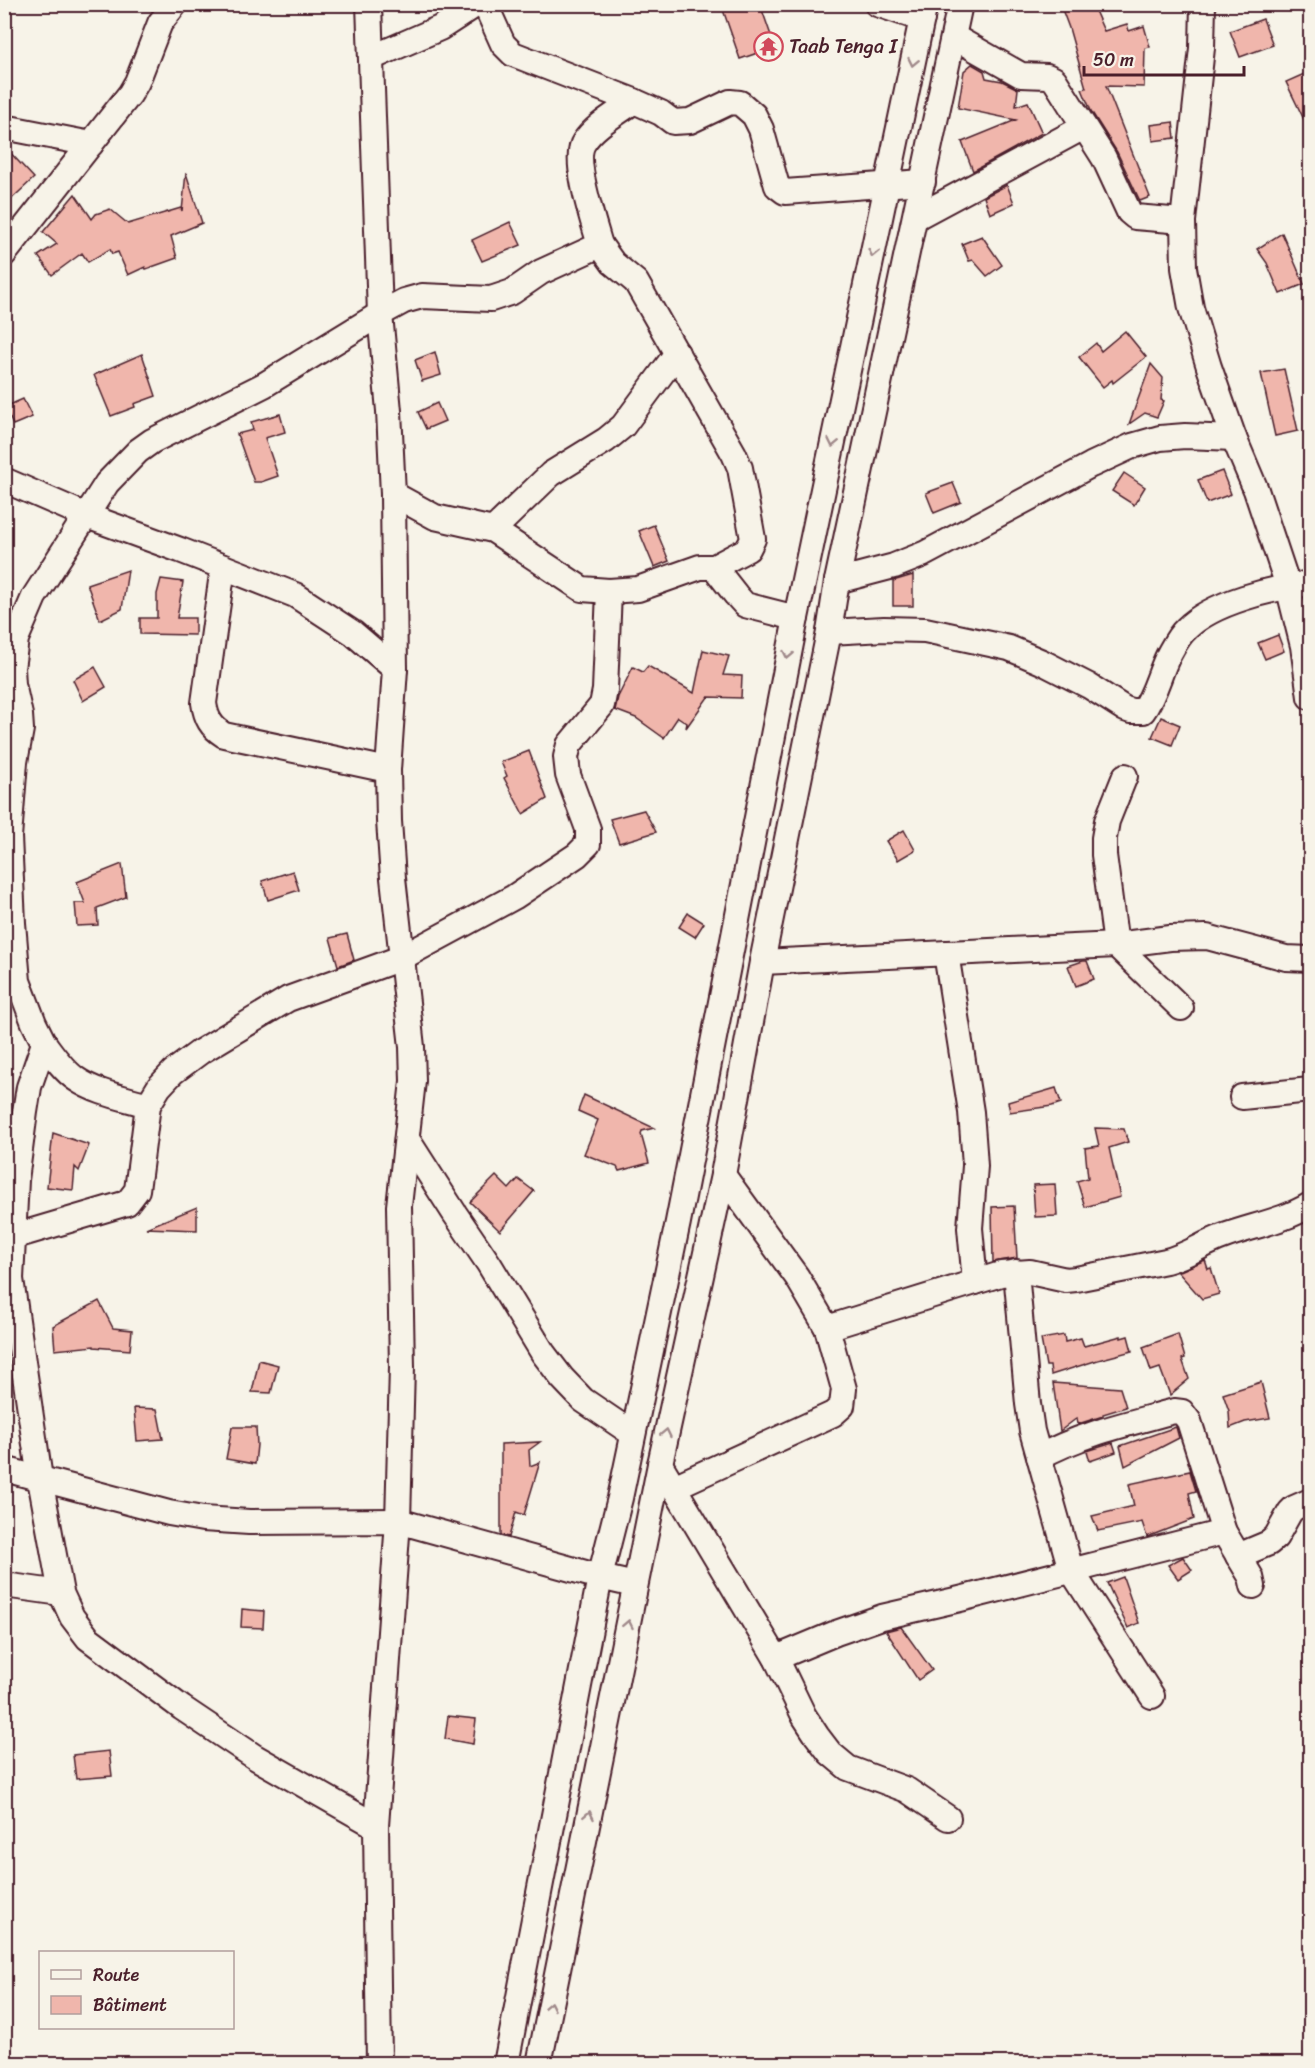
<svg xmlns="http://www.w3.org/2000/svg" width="1315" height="2068" font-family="Sriracha,sans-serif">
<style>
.building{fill:#f0b6ac;stroke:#4a1f2b;stroke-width:1.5}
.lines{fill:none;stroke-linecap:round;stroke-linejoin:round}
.minor-casing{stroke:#4a1f2b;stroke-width:28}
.minor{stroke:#f7f3e8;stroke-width:24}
.oneway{stroke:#a0898a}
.labels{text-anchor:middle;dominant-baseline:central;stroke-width:4.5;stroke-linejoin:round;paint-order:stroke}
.poi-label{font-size:20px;fill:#4a1f2b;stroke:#f7f3e8;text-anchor:start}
</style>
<rect width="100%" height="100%" fill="#f7f3e8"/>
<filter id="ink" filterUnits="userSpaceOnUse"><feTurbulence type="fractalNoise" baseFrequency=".0167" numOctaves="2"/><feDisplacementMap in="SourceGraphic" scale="12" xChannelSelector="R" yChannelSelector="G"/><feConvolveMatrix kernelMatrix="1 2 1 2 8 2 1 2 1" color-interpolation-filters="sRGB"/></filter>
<g filter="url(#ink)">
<!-- building -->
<g class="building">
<polygon points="721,4 760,4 775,47 740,59"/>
<polygon points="1060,4 1092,4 1104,31 1127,24 1129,31 1144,26 1150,47 1145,48 1144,87 1106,86 1150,197 1140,201 1117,152 1091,111 1082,89 1086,88 1069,28"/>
<polygon points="1263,19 1273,45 1240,57 1230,31"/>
<polygon points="972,64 984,71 986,78 1002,81 1018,89 1016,106 1028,102 1042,133 973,171 962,142 1016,120 958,108 964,71"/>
<polygon points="1311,71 1311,134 1286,82"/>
<polygon points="1173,122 1175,138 1153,141 1151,125"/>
<polygon points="4,146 34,178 4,206"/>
<polygon points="186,173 202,223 171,236 177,258 146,269 145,267 128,275 118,252 112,254 110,249 88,262 82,253 52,275 38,256 57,244 43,232 75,194 92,219 96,214 110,209 128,224 181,208 182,211"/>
<polygon points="1007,185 1014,203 990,214 984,197"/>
<polygon points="510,222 521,245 482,261 472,240"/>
<polygon points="1282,233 1304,284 1280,294 1267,263 1257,249"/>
<polygon points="982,236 1002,265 987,276 973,260 969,261 962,244"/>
<polygon points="1125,331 1146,357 1113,383 1112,380 1103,387 1079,357 1096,343 1101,351"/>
<polygon points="435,352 441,375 422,381 415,360"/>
<polygon points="142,354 156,396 134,404 135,407 111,416 94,375"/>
<polygon points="1151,364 1163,378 1161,400 1164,401 1157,417 1145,413 1129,424"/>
<polygon points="1284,369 1298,431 1275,436 1261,373"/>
<polygon points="23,399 32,417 13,425 5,407"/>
<polygon points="437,403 445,421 426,429 418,412"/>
<polygon points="280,414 285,432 265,438 278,476 261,482 254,482 237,434 253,430 251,422"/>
<polygon points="1222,471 1231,494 1207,503 1198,480"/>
<polygon points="1124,473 1145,487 1134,505 1112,491"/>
<polygon points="953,483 961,502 934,513 926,493"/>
<polygon points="654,525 669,561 654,567 639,531"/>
<polygon points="128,570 122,609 100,620 87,584"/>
<polygon points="913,575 913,606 893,606 893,581"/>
<polygon points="161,579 183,582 177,618 195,618 195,635 140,634 140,618 157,618 157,594"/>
<polygon points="1278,635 1284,651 1265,659 1258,643"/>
<polygon points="703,650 729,656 723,675 742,676 741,698 708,697 686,728 687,723 678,717 664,738 636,718 615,710 618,697 633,667 643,672 648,666 694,693"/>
<polygon points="95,667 106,687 83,701 73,680"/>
<polygon points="1161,717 1180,725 1172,745 1152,737"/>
<polygon points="529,751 547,799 523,814 504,778 507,776 501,762"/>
<polygon points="644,810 656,832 619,843 610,819"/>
<polygon points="904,830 915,850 898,860 886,841"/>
<polygon points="122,864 126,897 97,908 98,925 77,926 75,903 85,903 77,882"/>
<polygon points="293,871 299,890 268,900 262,881"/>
<polygon points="688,913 704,923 695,937 679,927"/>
<polygon points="347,934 354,960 338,966 330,938"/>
<polygon points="1083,961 1087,961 1094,979 1076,986 1068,966"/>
<polygon points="1056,1088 1061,1103 1052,1106 1010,1112 1008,1102"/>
<polygon points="584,1095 654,1128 642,1131 641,1134 649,1163 619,1171 617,1167 584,1154 598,1120 578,1111"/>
<polygon points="1095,1128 1124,1129 1128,1142 1109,1148 1120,1197 1085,1207 1077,1181 1088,1178 1085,1148 1099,1146"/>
<polygon points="53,1133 89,1145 79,1171 75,1167 73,1190 47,1187"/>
<polygon points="496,1176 509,1189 518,1179 534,1191 500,1231 470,1202"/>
<polygon points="1055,1184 1057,1216 1035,1217 1033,1185"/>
<polygon points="1014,1206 1017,1258 993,1262 992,1207"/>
<polygon points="197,1207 197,1230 146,1228"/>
<polygon points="1205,1260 1208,1269 1211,1268 1219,1294 1202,1299 1178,1272"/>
<polygon points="99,1301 113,1328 132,1330 130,1350 94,1347 94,1346 55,1350 53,1326"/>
<polygon points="1178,1334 1185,1358 1182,1359 1189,1379 1170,1395 1160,1368 1151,1371 1143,1347"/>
<polygon points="1064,1335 1065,1342 1081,1338 1084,1346 1121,1336 1121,1338 1128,1336 1132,1351 1098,1360 1051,1375 1050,1366 1046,1366 1041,1339"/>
<polygon points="259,1360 278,1365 271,1393 252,1392"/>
<polygon points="1261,1382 1270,1418 1245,1422 1230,1428 1229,1411 1223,1394"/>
<polygon points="1053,1383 1120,1388 1126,1407 1103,1414 1103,1416 1078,1424 1077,1418 1060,1431"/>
<polygon points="134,1408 157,1409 163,1439 137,1441"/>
<polygon points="232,1427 256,1427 257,1445 255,1464 226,1459"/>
<polygon points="1176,1427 1179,1438 1125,1466 1120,1446"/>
<polygon points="540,1442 529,1450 530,1466 540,1462 524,1515 516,1512 509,1537 501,1535 501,1444"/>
<polygon points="1113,1443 1116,1452 1090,1461 1087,1451"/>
<polygon points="1190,1471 1196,1491 1189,1493 1194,1519 1147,1537 1142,1522 1098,1531 1092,1516 1134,1506 1129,1484"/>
<polygon points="1183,1557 1192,1570 1178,1579 1168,1565"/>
<polygon points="1123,1577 1139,1623 1128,1628 1107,1583"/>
<polygon points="242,1609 264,1611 263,1628 241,1627"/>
<polygon points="901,1627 932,1670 918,1680 886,1631"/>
<polygon points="448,1716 476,1719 473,1744 445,1739"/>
<polygon points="109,1751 112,1776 76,1779 73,1755"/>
</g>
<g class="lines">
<defs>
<g id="minor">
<polyline points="369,4 380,314 389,411 393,494 395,669 388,770 389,821 393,878 412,1047 413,1081 399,1206 402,1367 398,1521 376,1826 379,2064"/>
<polyline points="485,4 503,44 513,54 634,101 661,113 673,122 690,121 730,102 740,103 754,115 761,129 777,186 785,192 923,182"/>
<polyline points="877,4 922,19"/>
<polyline points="1203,4 1202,48 1183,221 1184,268 1191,308 1209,367 1234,438 1256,490 1288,586 1303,646 1310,697"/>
<polyline points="954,37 1021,75 1047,76 1054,79 1104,158 1129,212 1135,217 1183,221"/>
<polyline points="371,58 440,28 477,4"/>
<polyline points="4,127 91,144"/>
<polyline points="915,218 1084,127"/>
<polyline points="600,245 613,263 636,282 734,454 740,468 753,539 748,549 714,567"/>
<polyline points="4,254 130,94 137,82 160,23 175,4"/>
<polyline points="4,480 87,516 180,550 295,595 353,633 395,669"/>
<polyline points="393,494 435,517 493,530 582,589 609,591 638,589 700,567 714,567 736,595 745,605 796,618"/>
<polyline points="493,530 551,474 606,440 623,426 677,353"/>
<path d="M223,567L204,703C206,718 211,727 224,735L388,770"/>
<polyline points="837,581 894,566 924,554 1091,465 1132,446 1160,438 1185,436 1234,438"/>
<path d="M829,632L884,629L925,630L1009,648L1042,662L1089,686L1125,709L1131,711H1143C1155,695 1159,674 1168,656C1173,647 1178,636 1186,629C1212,602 1274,588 1310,583"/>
<polyline points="1125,776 1107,821 1104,838 1104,855 1116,945 1181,1008"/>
<polyline points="946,953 971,1112 974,1151 975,1166 970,1228 975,1282"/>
<polyline points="762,962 1116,945 1170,938 1207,937 1286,958 1310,959"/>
<path d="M44,1043C53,1055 63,1070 76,1079C96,1093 125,1098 148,1105"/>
<polyline points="1242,1097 1310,1090"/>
<polyline points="407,1139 455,1214 489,1264 543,1353 562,1378 583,1400 633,1434"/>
<polyline points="12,1237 127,1203 137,1190 148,1105 159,1087 173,1072 200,1052 288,999 401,958 514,897 577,855 588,844 588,829 568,775 566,757 569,745 602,705 605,690 609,591"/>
<polyline points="1016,1272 1028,1404 1032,1431 1071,1570 1152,1696"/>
<path d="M827,1328L1001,1274L1030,1272L1066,1280L1076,1279L1166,1261C1186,1256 1203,1244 1222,1237C1251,1226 1284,1221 1310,1205"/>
<path d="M1039,1457C1081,1434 1127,1424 1174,1411L1182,1412L1189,1421L1224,1532L1251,1577L1253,1586"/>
<polyline points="660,1464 776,1658 804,1716 817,1736 830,1753 848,1768 907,1790 948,1818"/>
<polyline points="4,1469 169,1513 203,1519 249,1522 398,1521 600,1577 635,1585"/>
<polyline points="674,1487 833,1414 842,1406 844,1389 827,1328 797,1277 723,1175"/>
<polyline points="1238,1556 1269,1543 1276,1537 1290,1512 1294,1508 1310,1501"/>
<polyline points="4,1585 61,1593"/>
<polyline points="776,1658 836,1633 882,1617 960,1599 1224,1532"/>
<path d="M376,1826L255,1757L182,1708L88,1638L72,1617L61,1593L40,1479L11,1279L16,1180L25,1112L29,1087L44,1043L34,1023L18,981L13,923L9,837L15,762L21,729L20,715L13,684L12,668L16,639L34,597L107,483L138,451L152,441L264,385L380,314L404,301L422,296L491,299L512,292L541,272L600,245C594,224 572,159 584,142C595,125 618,113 634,101"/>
<polyline points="506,2064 600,1577 620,1498 678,1222 796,618 925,4"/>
<polyline points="539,2064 660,1464 723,1175 762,962 829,632 837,581 960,4"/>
</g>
</defs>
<!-- minor casing -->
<use href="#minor" class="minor-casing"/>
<!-- minor -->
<use href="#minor" class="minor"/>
</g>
<!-- one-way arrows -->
<defs><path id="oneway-chevron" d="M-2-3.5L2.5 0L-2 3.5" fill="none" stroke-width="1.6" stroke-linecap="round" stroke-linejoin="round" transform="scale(1.5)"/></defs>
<g class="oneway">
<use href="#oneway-chevron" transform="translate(913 62) rotate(102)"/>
<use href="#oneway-chevron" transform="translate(873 253) rotate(102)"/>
<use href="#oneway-chevron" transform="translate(833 443) rotate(102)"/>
<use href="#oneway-chevron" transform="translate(788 655) rotate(101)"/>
<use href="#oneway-chevron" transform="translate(666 1433) rotate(-78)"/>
<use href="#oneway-chevron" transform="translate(628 1624) rotate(-79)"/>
<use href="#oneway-chevron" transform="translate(589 1815) rotate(-79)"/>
<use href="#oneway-chevron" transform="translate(550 2006) rotate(-79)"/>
</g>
</g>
<!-- icons -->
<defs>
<symbol id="temple-ring" viewBox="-11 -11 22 22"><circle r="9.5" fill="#f7f3e8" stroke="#d1495b" stroke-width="1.5"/><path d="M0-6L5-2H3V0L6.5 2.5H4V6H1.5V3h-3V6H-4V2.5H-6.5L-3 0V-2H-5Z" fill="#d1495b"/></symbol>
</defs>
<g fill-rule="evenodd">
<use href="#temple-ring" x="752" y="30" width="33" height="33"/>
</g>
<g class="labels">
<!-- poi labels -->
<g class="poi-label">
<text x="789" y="46">Taab Tenga I</text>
</g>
</g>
<!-- margin -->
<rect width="1315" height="2068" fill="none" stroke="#f7f3e8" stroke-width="24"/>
<rect x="12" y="12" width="1291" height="2044" fill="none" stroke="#4a1f2b" stroke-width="2" filter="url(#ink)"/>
<!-- legend -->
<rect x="39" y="1951" width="195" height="78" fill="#f7f3e8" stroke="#b29e9c" stroke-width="1.5"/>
<rect x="51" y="1970" width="30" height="9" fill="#f7f3e8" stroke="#b29e9c" stroke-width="1.5"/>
<text x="93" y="1981" font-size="18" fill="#4a1f2b">Route</text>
<rect x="51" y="1996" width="30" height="18" fill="#f0b6ac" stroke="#b29e9c" stroke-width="1.5"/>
<text x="93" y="2011" font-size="18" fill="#4a1f2b">Bâtiment</text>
<!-- scale -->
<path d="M1084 66v9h160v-9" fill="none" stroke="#4a1f2b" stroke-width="3"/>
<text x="1093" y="66" font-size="18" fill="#4a1f2b" stroke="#f7f3e8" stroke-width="4.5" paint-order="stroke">50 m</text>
</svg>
